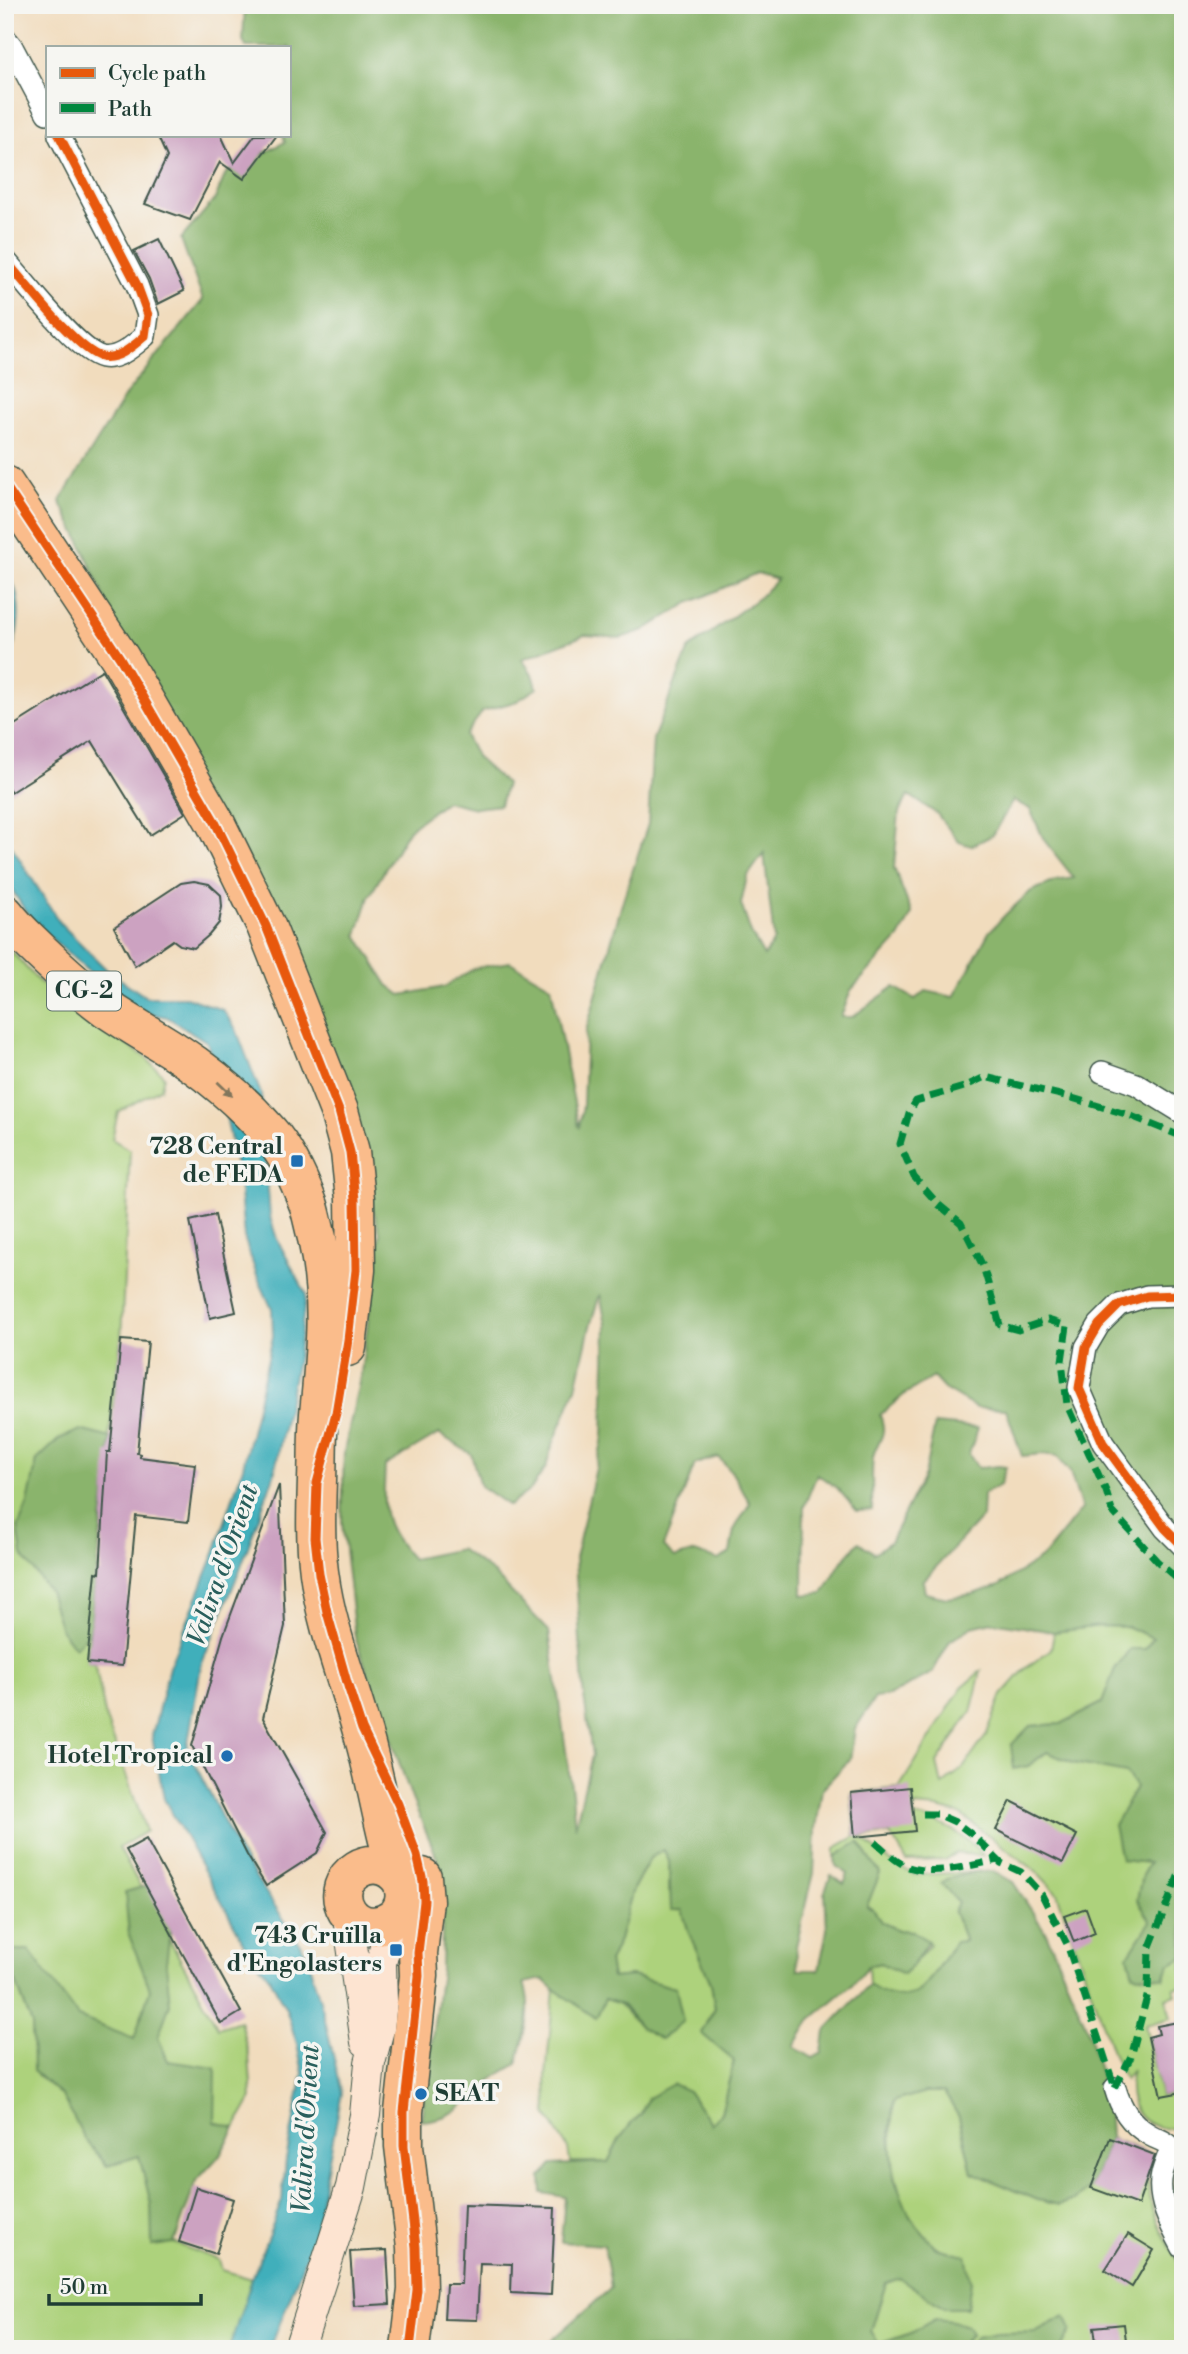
<svg xmlns="http://www.w3.org/2000/svg" width="1188" height="2354" font-family="'Libre Bodoni',serif">
<style>
.green{fill:#add27c;stroke:#668858;stroke-width:2}
.forest{fill:#8ab46c;stroke:#547850;stroke-width:2;fill-rule:evenodd}
.water{fill:#40afbb;stroke:#307678;stroke-width:2}
.building{fill:#cca2c1}
.lines{fill:none;stroke-linecap:round;stroke-linejoin:round}
.street-casing{stroke:#3e5549;stroke-width:24}
.secondary-casing{stroke:#3e5549;stroke-width:32}
.highway-casing{stroke:#3e5549;stroke-width:41}
.street{stroke:#fff;stroke-width:21}
.secondary{stroke:#fde4d1;stroke-width:30}
.highway{stroke:#fabc8b;stroke-width:38}
.quiet{stroke:#00873e;stroke-width:7;stroke-dasharray:14 7;stroke-linecap:butt}
.cycleway-casing{stroke:#f6f6f2;stroke-width:13}
.cycleway{stroke:#e8590c;stroke-width:9}
.oneway{fill:#82765b}
.poi-dot{fill:#1f6fb2;stroke:#f6f6f2;stroke-width:2.5}
.labels{text-anchor:middle;dominant-baseline:central;stroke-width:7;stroke-linejoin:round;paint-order:stroke}
.shield{fill:#f6f6f2;stroke:#60746d;stroke-width:2}
.shield-label{font-size:23px;font-weight:bold;fill:#1f3d34}
.poi-label{font-size:24px;font-weight:bold;fill:#1f3d34;stroke:#f6f6f2;text-anchor:end}
.water-label{font-size:26px;font-style:italic;fill:#295f5c;stroke:#f6f6f2}
</style>
<rect width="100%" height="100%" fill="#f6f6f2"/>
<filter id="ink" filterUnits="userSpaceOnUse"><feTurbulence type="fractalNoise" baseFrequency=".0143" numOctaves="2"/><feDisplacementMap in="SourceGraphic" scale="14" xChannelSelector="R" yChannelSelector="G"/><feConvolveMatrix kernelMatrix="1 2 1 2 8 2 1 2 1" color-interpolation-filters="sRGB"/></filter>
<filter id="wash" filterUnits="userSpaceOnUse"><feTurbulence type="fractalNoise" baseFrequency=".00686" numOctaves="4" result="noise"/><feDisplacementMap in="SourceGraphic" scale="28" xChannelSelector="R" yChannelSelector="G"/><feGaussianBlur stdDeviation="1.57" result="paint"/><feColorMatrix in="noise" values="0 0 0 0 0 0 0 0 0 0 0 0 0 0 0 0 0 1.4 0 .05"/><feComposite in="paint" operator="in"/></filter>
<g filter="url(#wash)">
<rect width="100%" height="100%" fill="#f1dcbd"/>
<!-- green -->
<g class="green">
<polygon points="5,944 39,982 81,1014 145,1057 164,1076 161,1088 118,1112 112,1139 130,1150 121,1340 107,1452 87,1662 95,1664 106,1719 146,1831 119,1848 218,2028 240,2021 249,2056 252,2098 219,2156 196,2181 174,2243 219,2260 222,2270 252,2279 229,2349 5,2349"/>
<path d="M1100,1626L1128,1627L1154,1638L1145,1649H1130L1115,1669L1102,1703L1061,1724L1030,1726L1028,1766L1047,1752L1073,1763L1126,1772L1136,1787L1150,1863L1151,1921L1165,1977L1169,1965L1183,1957V1986L1174,1988L1176,1995L1166,1998L1171,2018L1145,2025L1161,2096L1183,2092V2129C1174,2128 1163,2130 1155,2126C1130,2117 1127,2092 1132,2070L1125,2080L1114,2057L1057,1893L1036,1871L960,1814L938,1808L915,1806L913,1816C942,1821 965,1835 984,1856L956,1853L944,1860L907,1861L890,1834L860,1837L895,1865L915,1875L992,1871L941,1883L958,1902L954,1912L965,1941L940,1964L922,1991L900,1998L884,1995L869,1985L868,1966L880,1963L913,1965L930,1944L912,1931L898,1930L881,1922L874,1910L867,1905L880,1873L859,1842L835,1857V1848L855,1837L851,1793L899,1788L962,1687L981,1671L971,1712L937,1763L942,1785L963,1768L986,1736L1002,1695L1025,1669L1051,1649L1054,1632Z"/>
<polygon points="664,1850 669,1861 669,1892 682,1909 689,1933 711,1983 715,2008 706,2022 734,2060 721,2113 711,2124 688,2091 648,2098 641,2114 631,2124 619,2140 608,2162 570,2162 568,2149 547,2114 546,2076 554,1989 596,2017 605,1999 618,2003 640,2027 676,1989 632,1976 612,1978 609,1962 619,1940 633,1889 650,1858"/>
<path d="M925,2092H944L959,2117L972,2172L1038,2200L1060,2205L1074,2200L1110,2138L1156,2156L1148,2178L1149,2197L1157,2221L1183,2272V2346L1178,2349H958L971,2335L935,2319L911,2333L879,2345L871,2331L886,2283L900,2278L944,2308L966,2255C957,2253 942,2252 935,2246C893,2212 887,2150 894,2101Z"/>
<polygon points="1183,2178 1183,2229 1174,2201 1172,2186"/>
</g>
<!-- forest -->
<g class="forest">
<path d="M245,5H1183V1957L1169,1965L1164,1978L1133,1974L1128,1956L1151,1921L1137,1900L1142,1875L1149,1863L1121,1860L1114,1825L1136,1787L1126,1773L1073,1763L1047,1752L1028,1766L1014,1769L1011,1745L1030,1726L1061,1724L1102,1703L1115,1669L1130,1649H1145L1153,1638L1128,1627L1100,1626L1054,1632L992,1622L972,1627L950,1641L932,1673L889,1696L875,1698L855,1729L850,1759L822,1789L816,1828L814,1873L796,1946L798,1970H819L827,1930L825,1891L831,1875L844,1884L848,1874L836,1866L835,1857L858,1842L880,1873L867,1906L874,1910L881,1922L898,1930L912,1931L928,1941L913,1965L903,1974L880,1963L868,1966L855,1982L811,2019L794,2047L813,2058L822,2053L825,2031L869,1985C919,2017 929,1978 955,1942L965,1941L954,1912L958,1902L941,1883L947,1879L976,1872L992,1871L1013,1882L1046,1933L1087,2028L1108,2102L1110,2138L1091,2188L1074,2200L1060,2205L1038,2200L972,2172L959,2117L944,2092H925L894,2101L890,2131L894,2178L910,2217L936,2248L966,2255L971,2281L967,2308H944L900,2278L886,2283L871,2331L879,2344L911,2333L935,2319L953,2321L967,2326L971,2334L958,2349H542L611,2288L604,2245L561,2242L565,2197L542,2193L541,2177L552,2165L608,2162L619,2140L631,2124L641,2114L648,2098L673,2084L688,2091L711,2124L721,2113L734,2061L701,2033L715,2008L711,1983L689,1933L682,1910H671L669,1861L664,1850L650,1858L633,1889L619,1940L609,1962L612,1978L632,1976L676,1988L683,2021L661,2039L640,2027L622,2005L605,1999L596,2018L554,1989L543,1979L524,1983C534,2011 524,2037 517,2064C505,2071 494,2077 484,2086C462,2106 453,2119 421,2121L441,1971L443,1897L437,1857L412,1799L355,1637L342,1523L344,1452L361,1373L380,1233L332,1070L131,660L80,541L60,501L127,393L203,300L181,239L215,199L226,173L285,142L283,135H289V47H246L243,40ZM757,573L777,579L761,596L689,649L653,739L648,824L623,900L586,1031L583,1105L579,1128L551,986L510,962L475,968L444,987L401,995L388,985L357,935L369,897L409,829L446,801L475,808L500,805L506,784L477,758L465,735L483,711L517,701L537,688L534,677L522,659L585,635L621,638L644,630L689,603ZM909,795L937,814L959,842L971,846L993,835L1013,800L1030,809L1044,840L1074,878L1056,881L1031,891L1006,914L989,932L954,997L926,991L915,999L894,987L852,1017H841L851,990L899,938L912,914L894,868L899,812ZM764,853L774,940L764,956L751,933L741,904L747,877ZM600,1294L606,1325L603,1438L575,1558L583,1689L592,1755L575,1827L572,1793L549,1631L492,1572L460,1549L412,1559C380,1524 383,1511 385,1466L439,1434L471,1454L480,1486L509,1506L531,1489L546,1467L551,1449L576,1388L590,1326ZM933,1377L944,1389L976,1408L1006,1409L1022,1456L1043,1454L1057,1456L1070,1472L1082,1509L1045,1555L999,1586L973,1594L947,1598L925,1593L923,1581L982,1517L983,1494L1000,1485L1006,1467L999,1466L978,1468L969,1454L978,1428L935,1424L924,1475L890,1542L874,1553L859,1542L842,1561L823,1593L803,1595L804,1507L817,1474L838,1489L857,1511L872,1510C873,1493 871,1475 873,1458C876,1439 889,1439 880,1415L905,1394ZM718,1457L731,1471L750,1503L734,1530L730,1553L718,1560L695,1552L675,1558L663,1547L695,1464Z"/>
<polygon points="80,1430 111,1438 90,1632 75,1648 61,1630 49,1591 22,1555 18,1528 28,1503 37,1460 59,1439"/>
<polygon points="146,1886 171,1925 166,1963 170,2004 158,2037 168,2061 216,2068 215,2122 235,2128 219,2156 196,2181 174,2243 152,2246 151,2204 139,2156 107,2166 85,2139 62,2096 33,2071 32,2025 5,1953 5,1950 29,1950 78,2017 134,2039 150,1989 129,1935 125,1892"/>
<polygon points="1065,2316 1071,2330 1061,2349 968,2349 976,2337 996,2333 1035,2332"/>
</g>
<!-- water -->
<g class="water">
<path d="M5,570C29,598 16,645 5,676Z"/>
<polygon points="5,836 60,923 107,970 146,997 186,997 223,1010 236,1029 261,1094 270,1217 277,1239 306,1294 298,1355 274,1475 239,1572 201,1666 187,1748 239,1852 306,1953 323,2011 342,2093 314,2235 270,2349 229,2349 252,2279 282,2200 286,2160 303,2073 297,2044 286,2009 270,1978 249,1951 164,1799 152,1736 169,1667 215,1552 243,1467 273,1336 272,1309 257,1276 244,1237 239,1181 218,1076 207,1042 167,1017 132,1010 32,921 5,879"/>
</g>
<g id="blocks">
<!-- building -->
<g class="building">
<polygon points="157,135 221,135 234,163 255,135 277,135 244,179 220,162 190,220 145,204 167,157"/>
<polygon points="159,239 184,291 158,304 149,279 134,251"/>
<polygon points="102,670 185,813 150,835 92,741 11,792 5,783 5,731"/>
<polygon points="194,881 209,884 221,895 222,907 219,923 209,935 194,948 180,945 173,940 135,966 114,927 181,883"/>
<polygon points="215,1215 236,1312 210,1318 190,1221"/>
<polygon points="121,1340 148,1342 137,1453 140,1454 140,1457 195,1464 188,1522 136,1516 122,1666 87,1663 96,1572 100,1573 107,1452 110,1452"/>
<polygon points="279,1485 285,1626 263,1718 327,1832 317,1853 266,1886 247,1855 192,1746 223,1636"/>
<polygon points="910,1787 915,1831 855,1837 851,1793"/>
<polygon points="1011,1801 1077,1835 1063,1863 996,1830"/>
<polygon points="146,1839 241,2012 221,2024 126,1850"/>
<polygon points="1086,1908 1095,1933 1074,1942 1064,1916"/>
<polygon points="1183,2021 1183,2092 1161,2096 1148,2037 1159,2034 1157,2026"/>
<polygon points="1110,2138 1155,2155 1138,2205 1091,2188"/>
<polygon points="196,2187 233,2199 216,2254 179,2242"/>
<polygon points="464,2205 555,2208 551,2295 511,2293 512,2264 480,2263 477,2320 444,2319 446,2284 461,2284"/>
<polygon points="1128,2234 1154,2250 1132,2287 1105,2270"/>
<polygon points="387,2250 390,2304 354,2306 350,2252"/>
<polygon points="1124,2324 1127,2349 1097,2349 1094,2327"/>
</g>
</g>
</g>
<g filter="url(#ink)">
<use href="#blocks" fill-opacity="0" stroke="#3e5549" stroke-width="2"/>
<g class="lines">
<defs>
<g id="street">
<polyline points="5,38 11,45 47,113"/>
<path d="M5,260C24,281 78,352 102,357C119,360 134,345 145,336L148,315L137,285L59,135"/>
<polyline points="1102,1072 1136,1084 1183,1113"/>
<polyline points="1183,1295 1147,1296 1119,1305 1099,1325 1086,1347 1079,1388 1103,1443 1165,1528 1183,1546"/>
<path d="M1115,2088C1120,2106 1130,2123 1147,2133C1155,2139 1165,2140 1171,2147C1169,2156 1164,2165 1162,2174C1156,2199 1171,2226 1183,2248"/>
</g>
<g id="secondary">
<polyline points="347,1911 366,2042"/>
<polyline points="299,2349 351,2187 365,2115 370,2063 379,2029 382,2001 381,1963 392,1920"/>
</g>
<g id="highway">
<polyline points="5,485 120,658 215,822 266,926 339,1111 350,1152 355,1199 356,1270 347,1347"/>
<path d="M5,914C15,928 29,940 41,952C62,972 83,991 106,1008C128,1023 151,1036 173,1050C207,1072 241,1100 268,1131C287,1152 299,1179 309,1206C312,1216 314,1227 317,1238C331,1301 325,1351 319,1414C317,1436 318,1458 317,1480C316,1511 315,1541 319,1572C326,1627 347,1678 362,1731C373,1767 379,1804 388,1840C392,1856 402,1873 404,1890C410,1922 365,1940 347,1911C327,1877 376,1845 401,1880"/>
<polyline points="410,2349 417,2290 416,2247 404,2146 404,2112 419,1976 418,1953 424,1901 422,1877"/>
</g>
</defs>
<!-- street casing -->
<use href="#street" class="street-casing"/>
<!-- secondary casing -->
<use href="#secondary" class="secondary-casing"/>
<!-- highway casing -->
<use href="#highway" class="highway-casing"/>
<!-- street -->
<use href="#street" class="street"/>
<!-- secondary -->
<use href="#secondary" class="secondary"/>
<!-- highway -->
<use href="#highway" class="highway"/>
<!-- quiet -->
<g class="quiet">
<polyline points="1183,1137 1126,1114 1069,1097 985,1077 964,1087 916,1101 909,1113 900,1144 914,1177 938,1204 961,1223 983,1266 1000,1325 1018,1330 1048,1320 1067,1326 1062,1361 1067,1405 1106,1491 1112,1511 1158,1562 1183,1584"/>
<polyline points="923,1814 937,1814 955,1822 974,1836 1001,1863 1021,1872 1042,1895 1067,1944 1115,2088"/>
<path d="M875,1842C887,1852 900,1867 916,1869C942,1874 972,1865 998,1860"/>
<polyline points="1115,2088 1131,2057 1148,1993 1149,1949 1179,1874 1183,1871"/>
</g>
<defs>
<g id="cycleway">
<path d="M5,260C24,281 78,352 102,357C119,360 134,345 145,336L148,315L137,285L59,135"/>
<polyline points="5,485 120,658 215,822 266,926 339,1111 350,1152 355,1199 356,1270 348,1340 336,1413 317,1483 315,1538 319,1574 327,1612 348,1686 362,1729 398,1804 417,1855 423,1881 424,1901 418,1953 419,1976 404,2112 404,2146 416,2247 417,2290 410,2349"/>
<polyline points="1183,1295 1147,1296 1119,1305 1099,1325 1086,1347 1079,1388 1103,1443 1165,1528 1183,1546"/>
</g>
</defs>
<!-- cycleway casing -->
<use href="#cycleway" class="cycleway-casing"/>
<!-- cycleway -->
<use href="#cycleway" class="cycleway"/>
</g>
<!-- one-way arrows -->
<defs><path id="oneway-solid" d="M-6-.8H1V-3.2L6.5 0L1 3.2V.8H-6Z" transform="scale(1.75)"/></defs>
<use class="oneway" href="#oneway-solid" transform="translate(225 1089) rotate(44)"/>
</g>
<!-- markers -->
<g class="poi-dot">
<rect x="290" y="1154" width="14" height="14" rx="3.5"/>
<circle cx="227" cy="1756" r="7"/>
<rect x="389" y="1943" width="14" height="14" rx="3.5"/>
<circle cx="421" cy="2094" r="7"/>
</g>
<g class="labels">
<!-- shield labels -->
<rect class="shield" x="47" y="971.5" width="74" height="39" rx="5"/>
<g class="shield-label">
<text x="84" y="991">CG-2</text>
</g>
<!-- poi labels -->
<g class="poi-label">
<text x="283" y="1147">728 Central<tspan x="283" dy="28">de FEDA</tspan></text>
<text x="213" y="1756">Hotel Tropical</text>
<text x="382" y="1936">743 Cruïlla<tspan x="382" dy="28">d'Engolasters</tspan></text>
<text x="435" y="2094" text-anchor="start">SEAT</text>
</g>
<!-- water labels -->
<g class="water-label">
<text transform="translate(223 1565) rotate(-71)">Valira d'Orient</text>
<text transform="translate(306 2129) rotate(-87)">Valira d'Orient</text>
</g>
</g>
<!-- margin -->
<rect width="1188" height="2354" fill="none" stroke="#f6f6f2" stroke-width="28"/>
<!-- legend -->
<rect x="46" y="46" width="245" height="91" fill="#f6f6f2" stroke="#a0aca6" stroke-width="2"/>
<rect x="60" y="68" width="35" height="10" fill="#e8590c" stroke="#a0aca6" stroke-width="2"/>
<text x="108" y="80" font-size="21" fill="#1f3d34">Cycle path</text>
<rect x="60" y="103" width="35" height="10" fill="#00873e" stroke="#a0aca6" stroke-width="2"/>
<text x="108" y="116" font-size="21" fill="#1f3d34">Path</text>
<!-- scale -->
<path d="M49 2294v10h152v-10" fill="none" stroke="#1f3d34" stroke-width="3.5"/>
<text x="60" y="2294" font-size="21" fill="#1f3d34" stroke="#f6f6f2" stroke-width="5" paint-order="stroke">50 m</text>
</svg>
